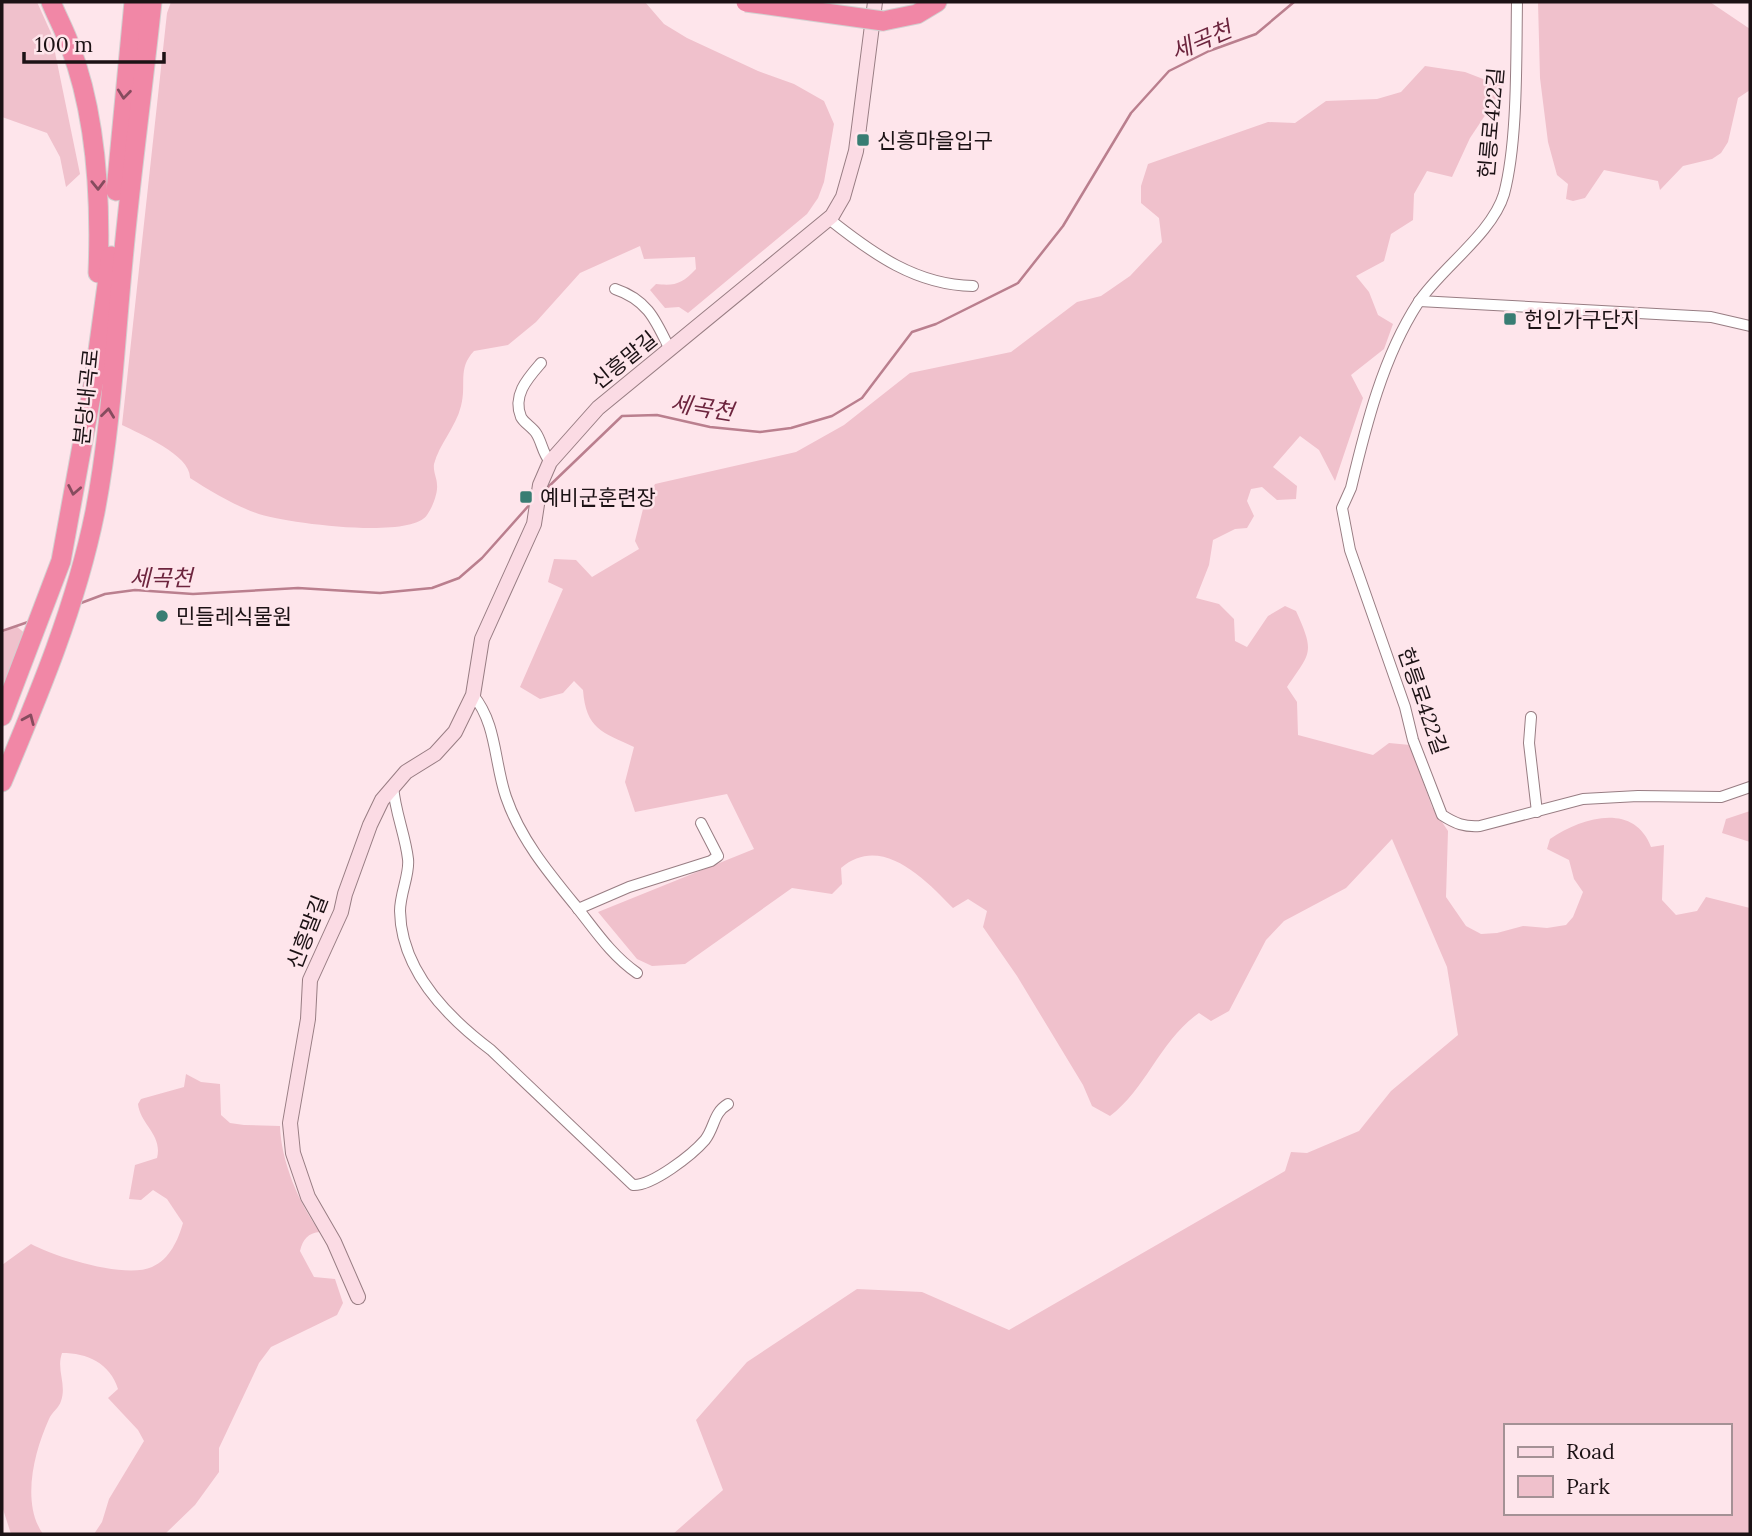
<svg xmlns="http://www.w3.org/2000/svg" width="1752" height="1536" font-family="Lora,'Noto Sans KR',serif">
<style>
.green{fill:#f0c1cc;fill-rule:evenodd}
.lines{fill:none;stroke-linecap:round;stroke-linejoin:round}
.stream{stroke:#ba7f8e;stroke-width:2.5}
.street-casing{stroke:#987d83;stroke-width:12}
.secondary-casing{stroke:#987d83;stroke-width:16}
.highway-casing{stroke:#d2d0d0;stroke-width:21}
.street{stroke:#fff;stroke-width:10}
.secondary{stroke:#fbdbe4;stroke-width:14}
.highway{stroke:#f187a6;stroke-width:19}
.highway-bridge-casing{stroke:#d2d0d0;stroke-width:21;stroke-linecap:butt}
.highway-bridge{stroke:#f187a6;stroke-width:19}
.oneway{stroke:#864c5e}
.poi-dot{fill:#387d73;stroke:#fee5eb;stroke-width:2.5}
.labels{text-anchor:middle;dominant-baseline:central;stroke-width:5;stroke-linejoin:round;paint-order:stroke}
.street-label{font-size:21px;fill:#1c1215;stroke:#fee5eb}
.poi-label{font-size:21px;fill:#1c1215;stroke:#fee5eb;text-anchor:start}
.water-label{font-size:23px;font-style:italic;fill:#6d253e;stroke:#fee5eb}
</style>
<rect width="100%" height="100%" fill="#fee5eb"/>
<!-- green -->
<g class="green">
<polygon points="2,2 37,2 51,33 80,174 66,187 60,157 47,133 2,117"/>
<path d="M171,2H645L664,24L687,38L758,71L794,84L824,101L834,124L824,182L818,198L807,214L688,313L679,307L665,308L650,290L656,284C675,286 682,284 696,269L695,257L644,259L640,246L580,273L536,322L508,345L474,351C457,369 467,384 461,406C456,427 439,444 434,464C433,472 437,478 437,485C438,493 432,508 427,515C411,540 284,523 256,513C234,505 210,491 190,478C191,455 140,434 122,425L167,13Z"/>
<polygon points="1538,2 1710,2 1750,29 1750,90 1738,98 1728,142 1721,153 1712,159 1683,166 1660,190 1658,181 1604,170 1585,198 1573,201 1566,199 1568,184 1557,175 1548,142 1540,78"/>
<path d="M1425,66L1465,72L1504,87L1470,138L1452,177L1427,171L1414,194L1413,220L1391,234L1384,261L1356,276L1369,292L1378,315L1393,324L1384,349L1351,375L1363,398L1335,481L1319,450L1300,436L1273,467L1297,486L1296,499L1277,500L1262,487L1251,489L1247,501L1254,516L1247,528L1235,529L1213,540L1209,565L1196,598L1219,604L1234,619L1235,641L1247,647L1268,616L1285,606L1296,611C1315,653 1311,652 1287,687L1297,702L1298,735L1373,755L1389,743L1410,745L1432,807L1448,831L1446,897L1466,926L1481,934L1497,933L1523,926L1547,928L1566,925L1573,917L1583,892L1574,879L1569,860L1547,849L1550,839C1582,817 1634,802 1651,847L1664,845L1662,900L1676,915L1697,911L1706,897L1750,908V1534H673L723,1490L696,1420L747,1362L857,1289L922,1292L1009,1330L1285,1171L1291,1152L1307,1153L1359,1131L1391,1091L1458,1035L1447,967L1392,839L1346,888L1284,921L1266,940L1229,1011L1211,1021L1199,1013C1161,1039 1146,1089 1110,1116L1092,1106L1083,1085L1017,976L983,927L987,911L968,899L953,908C925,879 881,833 841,868L842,884L832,894L792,888L685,964L652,966L637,959L598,912L754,849L727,794L635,812L625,782L634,747C602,732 586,729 583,690L574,681L563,693L540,699L520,687L563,589L548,582L554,559L576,560L592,577L639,549L635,541L643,509L655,484L796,452L844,425L910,373L1011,352L1077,302L1101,296L1130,276L1162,242L1159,218L1141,203V186L1148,164L1268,122L1295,123L1326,101L1377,99L1401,92ZM1505,1426H1729V1513H1505Z"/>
<polygon points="16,626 27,635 2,694 2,633"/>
<polygon points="1750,811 1750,842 1722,833 1726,819"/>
<path d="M186,1074L201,1082L220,1084L221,1115L230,1123L244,1125L280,1126C281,1161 299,1204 320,1232C308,1233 303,1239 300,1251L314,1277L335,1279L343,1303L337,1315L271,1347L259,1363L219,1448V1472L195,1505L165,1534H94L102,1522L109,1499L144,1441L138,1430L108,1398L118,1389C110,1363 87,1353 62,1353C56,1370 67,1384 61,1401C59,1408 52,1412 49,1419C34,1452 21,1503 43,1534H11L2,1506V1265L31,1244C55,1257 125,1279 152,1267C170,1259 178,1240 183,1223L167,1199L153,1190L141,1200L129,1199L135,1165L157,1158C163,1135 140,1124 138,1104L141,1099L184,1087Z"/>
</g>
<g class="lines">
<!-- stream -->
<g class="stream">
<polyline points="546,489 622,416 657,415 710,427 760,432 791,428 832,416 862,398 912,332 936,324 1018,283 1063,226 1131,113 1169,71 1209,51 1256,34 1294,2"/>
<polyline points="81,603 105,594 135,590 193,594 298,588 380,593 432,588 459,578 482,558 531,503"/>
<polyline points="2,631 28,622"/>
</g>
<defs>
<g id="street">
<path d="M1517,2C1516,58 1518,141 1504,194C1492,234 1440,269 1418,303C1383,357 1366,425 1351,488L1342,508L1350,550L1405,707L1413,740L1442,815C1456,824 1464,827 1480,826L1583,799L1638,796L1721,797L1750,787"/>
<path d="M829,219C873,254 916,285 973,286"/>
<path d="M615,289C648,300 656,321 670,350"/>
<polyline points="1419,301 1711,317 1750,326"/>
<path d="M541,363C528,378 512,395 521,417C524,423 532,427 536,433C542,442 542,452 550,462"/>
<path d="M473,695C497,724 494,762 506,797C520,838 548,872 575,905C595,930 611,955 637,973"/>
<polyline points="1531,717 1529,743 1537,812"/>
<path d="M393,786C395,812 405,834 408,859C410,874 400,893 400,911C401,970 447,1017 491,1050L633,1185C652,1186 692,1155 705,1140C715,1127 713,1113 728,1104"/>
<polyline points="578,909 629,887 711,861 718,856 701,823"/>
</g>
<polyline id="secondary" points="358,1297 334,1242 308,1197 293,1153 290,1123 308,1019 310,980 341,912 345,894 370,825 382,800 406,772 435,754 455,732 473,695 482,639 534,524 540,485 550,462 598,408 832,216 843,197 856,151 875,2"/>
<g id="highway">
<path d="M51,2C57,17 65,31 70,46C97,117 101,198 98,273"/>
<polyline points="883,21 917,14 937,2"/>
<polyline points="116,191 134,2"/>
<polyline points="2,716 61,561 94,380 111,256"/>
<path d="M2,782C39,694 76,606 95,512C111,429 115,343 123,260C131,173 143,88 152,2"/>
</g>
</defs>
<!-- street casing -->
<use href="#street" class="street-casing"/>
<!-- secondary casing -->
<use href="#secondary" class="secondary-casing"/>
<!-- highway casing -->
<use href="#highway" class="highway-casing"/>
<!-- street -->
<use href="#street" class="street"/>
<!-- secondary -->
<use href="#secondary" class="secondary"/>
<!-- highway -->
<use href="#highway" class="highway"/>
<defs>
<polyline id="highway-bridge" points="746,2 883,21"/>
</defs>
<!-- highway-bridge casing -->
<use href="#highway-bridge" class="highway-bridge-casing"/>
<!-- highway-bridge -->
<use href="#highway-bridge" class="highway-bridge"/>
</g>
<!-- one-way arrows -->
<defs><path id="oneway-chevron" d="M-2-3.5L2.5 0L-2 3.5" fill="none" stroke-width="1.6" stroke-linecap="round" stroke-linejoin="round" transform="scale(1.75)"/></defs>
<g class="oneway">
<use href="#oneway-chevron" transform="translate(124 94) rotate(96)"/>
<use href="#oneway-chevron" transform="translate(98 185) rotate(89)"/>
<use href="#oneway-chevron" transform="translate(108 413) rotate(-83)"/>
<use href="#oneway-chevron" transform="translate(74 490) rotate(101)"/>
<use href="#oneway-chevron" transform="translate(29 719) rotate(-67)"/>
</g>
<!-- markers -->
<g class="poi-dot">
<rect x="856" y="133" width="14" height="14" rx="3.5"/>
<rect x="1503" y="312" width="14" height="14" rx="3.5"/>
<rect x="519" y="490" width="14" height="14" rx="3.5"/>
<circle cx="162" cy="616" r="7"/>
</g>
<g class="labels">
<!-- street labels -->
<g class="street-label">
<text transform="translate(1491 123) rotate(-85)">헌릉로422길</text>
<text transform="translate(624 360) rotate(-39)">신흥말길</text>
<text transform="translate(86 397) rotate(-84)">분당내곡로</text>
<text transform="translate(1423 701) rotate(71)">헌릉로422길</text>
<text transform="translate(307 932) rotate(-69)">신흥말길</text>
</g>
<!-- poi labels -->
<g class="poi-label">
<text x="877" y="140">신흥마을입구</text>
<text x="1524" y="319">헌인가구단지</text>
<text x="540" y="497">예비군훈련장</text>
<text x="176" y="616">민들레식물원</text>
</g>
<!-- water labels -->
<g class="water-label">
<text transform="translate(1201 40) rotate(-23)">세곡천</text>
<text transform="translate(702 407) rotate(9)">세곡천</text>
<text x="161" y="577">세곡천</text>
</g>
</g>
<!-- border -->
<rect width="1752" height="1536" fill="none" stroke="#1c1215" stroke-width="7"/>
<!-- legend -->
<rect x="1504" y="1424" width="228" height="91" fill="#fee5eb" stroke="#a49195" stroke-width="2"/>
<rect x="1518" y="1447" width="35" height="10" fill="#fbdbe4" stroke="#a49195" stroke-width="2"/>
<text x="1566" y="1459" font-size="21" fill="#1c1215">Road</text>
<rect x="1518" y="1476" width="35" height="21" fill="#f0c1cc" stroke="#a49195" stroke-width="2"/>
<text x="1566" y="1494" font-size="21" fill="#1c1215">Park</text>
<!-- scale -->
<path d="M24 52v10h140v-10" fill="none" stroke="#1c1215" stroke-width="3.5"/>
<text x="35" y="52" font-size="21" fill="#1c1215" stroke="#fee5eb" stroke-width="5" paint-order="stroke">100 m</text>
</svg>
